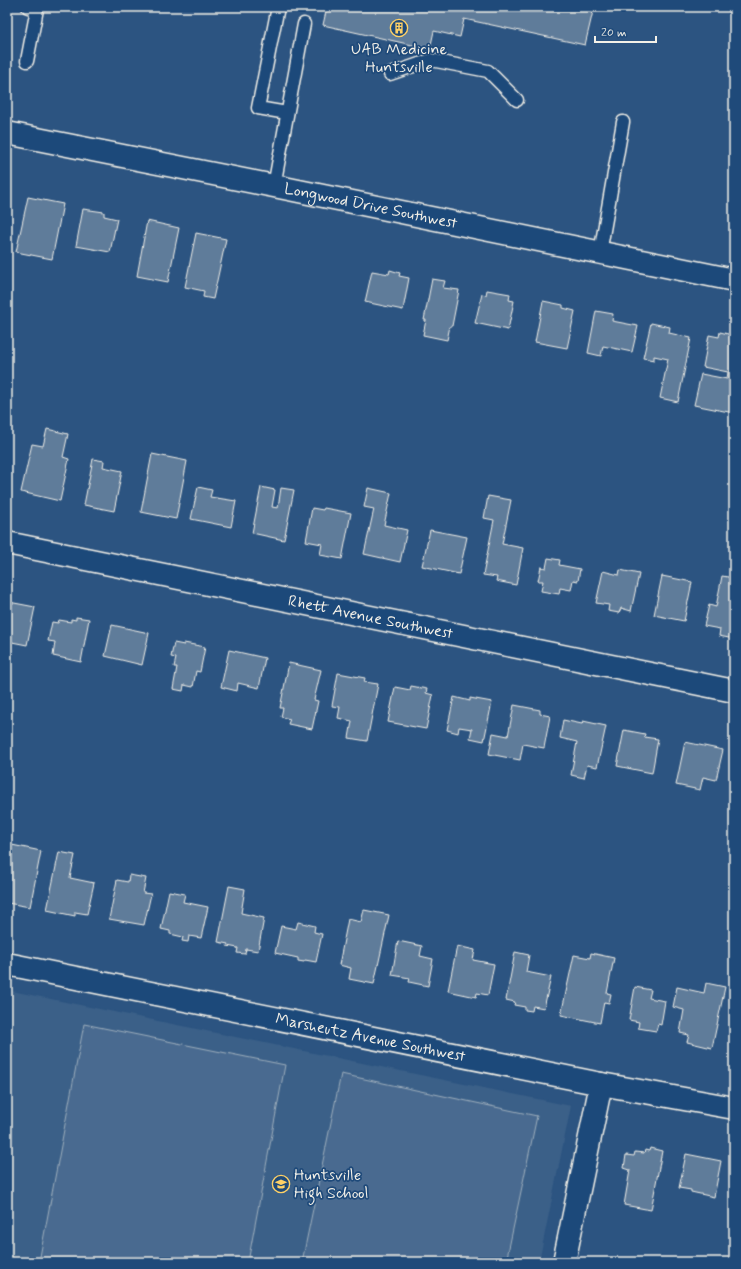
<svg xmlns="http://www.w3.org/2000/svg" width="741" height="1269" font-family="Mynerve,sans-serif">
<style>
.built{fill:#3b6088}
.green{fill:#496b90;stroke:#9eaebc}
.building{fill:#5e7b9a;stroke:#f4f1e8}
.lines{fill:none;stroke-linecap:round;stroke-linejoin:round}
.lane-casing{stroke:#f4f1e8;stroke-width:15}
.street-casing{stroke:#f4f1e8;stroke-width:25}
.lane{stroke:#1f4a7a;stroke-width:12}
.street{stroke:#1f4a7a;stroke-width:22}
.labels{text-anchor:middle;dominant-baseline:central;stroke-width:3.5;stroke-linejoin:round;paint-order:stroke}
.poi-label{font-size:16px;fill:#f4f1e8;stroke:#1f4a7a}
.street-label{font-size:16px;fill:#f4f1e8;stroke:#1f4a7a}
</style>
<rect width="100%" height="100%" fill="#2c5481"/>
<filter id="ink" filterUnits="userSpaceOnUse"><feTurbulence type="fractalNoise" baseFrequency=".025" numOctaves="2"/><feDisplacementMap in="SourceGraphic" scale="8" xChannelSelector="R" yChannelSelector="G"/><feConvolveMatrix kernelMatrix="1 2 1 2 8 2 1 2 1" color-interpolation-filters="sRGB"/></filter>
<g filter="url(#ink)">
<!-- built -->
<polygon class="built" points="7,990 571,1106 539,1262 7,1262"/>
<!-- green -->
<g class="green">
<polygon points="84,1024 285,1065 248,1262 39,1262"/>
<polygon points="341,1074 537,1116 506,1262 302,1262"/>
</g>
<!-- building -->
<g class="building">
<polygon points="327,7 594,7 585,45 464,19 460,37 434,31 430,49 323,25"/>
<polygon points="28,197 63,204 52,259 16,252"/>
<polygon points="83,209 104,212 104,216 117,219 110,252 76,246"/>
<polygon points="147,221 179,228 168,282 137,276"/>
<polygon points="196,233 226,239 213,299 203,297 204,291 185,287"/>
<polygon points="390,270 400,273 399,276 409,278 403,310 365,302 372,271 389,274"/>
<polygon points="432,279 445,281 443,288 459,290 452,326 450,326 447,340 423,335 426,320 424,320"/>
<polygon points="487,290 510,294 509,300 514,301 508,330 475,323 482,294 486,295"/>
<polygon points="543,301 563,305 563,308 575,311 567,348 535,342"/>
<polygon points="596,311 613,314 612,321 638,326 632,352 603,346 601,356 588,353"/>
<polygon points="651,323 670,327 669,333 691,338 678,402 660,398 668,359 654,356 654,360 643,358"/>
<polygon points="720,332 732,335 731,337 734,338 734,413 694,405 701,374 727,379 728,372 703,367 709,335 719,337"/>
<polygon points="47,429 68,434 63,457 69,459 60,501 21,492 32,444 43,446"/>
<polygon points="152,454 187,461 176,519 141,512"/>
<polygon points="93,459 104,461 103,467 122,471 114,511 84,505"/>
<polygon points="198,487 212,490 210,497 236,501 231,527 191,519"/>
<polygon points="261,487 275,490 272,507 278,508 281,488 294,490 284,540 252,533"/>
<polygon points="368,488 391,493 384,525 407,530 400,562 364,554 374,509 364,507"/>
<polygon points="488,496 511,500 502,544 523,548 516,585 496,581 497,577 483,575 494,520 484,518"/>
<polygon points="312,508 323,510 324,508 351,513 342,559 320,555 322,544 306,541"/>
<polygon points="430,530 467,537 459,574 422,566"/>
<polygon points="548,558 560,560 559,565 580,569 578,581 573,580 571,590 560,588 559,594 541,591 543,581 538,581 541,567 546,568"/>
<polygon points="620,570 639,574 631,611 621,608 619,613 608,611 609,605 596,603 603,571 619,575"/>
<polygon points="662,576 692,582 684,621 654,615"/>
<polygon points="722,576 734,578 734,639 719,636 720,629 704,626 709,605 716,607"/>
<polygon points="9,602 35,607 27,645 7,641 7,608"/>
<polygon points="76,617 89,619 81,662 53,656 55,642 48,641 52,622 58,623 59,620 71,622 71,619 76,620"/>
<polygon points="112,625 149,633 142,665 105,656"/>
<polygon points="174,643 184,645 184,643 205,647 200,672 196,671 193,687 184,685 183,691 173,689 177,667 174,667 176,658 171,657"/>
<polygon points="229,650 265,658 259,688 238,683 237,691 221,687"/>
<polygon points="289,663 321,670 314,700 318,701 312,729 288,724 290,719 281,717 283,708 280,708"/>
<polygon points="338,673 365,678 364,682 378,684 367,741 349,738 352,721 338,718 340,707 332,706"/>
<polygon points="411,686 427,689 426,693 433,695 426,729 388,722 395,687 410,690"/>
<polygon points="454,697 470,701 470,698 492,702 484,741 470,738 472,729 459,727 458,733 447,730"/>
<polygon points="514,705 540,710 540,714 550,716 544,748 523,744 520,760 489,754 493,733 508,736"/>
<polygon points="563,720 582,724 583,721 606,726 597,767 587,765 584,778 571,775 577,742 560,738"/>
<polygon points="624,730 645,734 644,737 658,739 652,773 617,766"/>
<polygon points="685,742 723,750 716,780 703,777 700,790 676,785"/>
<polygon points="7,844 41,851 30,907 7,903"/>
<polygon points="59,852 75,855 70,878 94,883 87,914 75,912 75,916 47,910"/>
<polygon points="129,875 146,878 143,893 151,894 144,925 109,919 117,880 128,882"/>
<polygon points="229,886 245,889 241,913 264,918 258,951 246,949 245,954 237,953 238,948 227,946 228,944 218,942"/>
<polygon points="169,891 185,894 183,902 208,907 201,938 189,936 188,942 182,941 183,937 170,934 170,931 161,929"/>
<polygon points="364,910 389,915 374,984 349,979 351,968 339,965 348,919 361,922"/>
<polygon points="298,922 315,926 314,932 322,934 316,962 305,960 304,962 298,961 298,958 275,953 281,926 296,929"/>
<polygon points="398,941 422,946 420,956 433,959 428,986 409,982 410,978 392,975"/>
<polygon points="457,946 475,950 473,960 494,964 488,995 477,993 476,997 448,991"/>
<polygon points="515,952 529,955 526,972 551,977 544,1008 533,1006 532,1011 525,1010 525,1007 514,1005 515,1002 506,1000"/>
<polygon points="591,953 614,958 607,993 611,994 609,1003 604,1002 600,1023 561,1015 574,955 590,958"/>
<polygon points="706,983 725,987 712,1048 687,1042 689,1035 680,1033 684,1010 673,1007 677,987 704,993"/>
<polygon points="635,987 651,990 649,998 665,1001 661,1025 658,1024 656,1031 638,1028 639,1022 629,1020"/>
<polygon points="650,1148 662,1151 651,1210 624,1205 630,1170 624,1168 626,1155 634,1156 635,1152 644,1153 645,1150 649,1151"/>
<polygon points="686,1154 721,1161 714,1197 691,1192 691,1190 679,1188"/>
</g>
<g class="lines">
<defs>
<g id="lane">
<polyline points="278,7 258,108 287,113"/>
<polyline points="27,61 37,9 28,7"/>
<polyline points="390,74 431,60 488,71 517,100"/>
<polyline points="274,186 304,24"/>
<polyline points="600,253 623,122"/>
</g>
<g id="street">
<path id="s1" d="M7,133L284,188L734,280"/>
<path id="s2" d="M7,543L734,691"/>
<path id="s3" d="M7,964L601,1084L734,1108"/>
<polyline points="564,1262 601,1084"/>
</g>
</defs>
<!-- lane casing -->
<use href="#lane" class="lane-casing"/>
<!-- street casing -->
<use href="#street" class="street-casing"/>
<!-- lane -->
<use href="#lane" class="lane"/>
<!-- street -->
<use href="#street" class="street"/>
</g>
</g>
<!-- icons -->
<defs>
<symbol id="building-ring" viewBox="-11 -11 22 22"><circle r="9.5" fill="#1f4a7a" stroke="#ffd166" stroke-width="1.5"/><path d="M-4-6H4V6H1V3H-1V6H-4ZM-2.5-4.3h1.7v1.8h-1.7ZM.8-4.3h1.7v1.8H.8ZM-2.5-1h1.7V.8h-1.7ZM.8-1h1.7V.8H.8Z" fill="#ffd166"/></symbol>
<symbol id="school-ring" viewBox="-11 -11 22 22"><circle r="9.5" fill="#1f4a7a" stroke="#ffd166" stroke-width="1.5"/><path d="M0-5L7-2L0 1L-7-2ZM-4 1L0 2.5L4 1V4Q0 6-4 4Z" fill="#ffd166"/></symbol>
</defs>
<g fill-rule="evenodd">
<use href="#building-ring" x="389" y="18" width="20" height="20"/>
<use href="#school-ring" x="271" y="1174" width="20" height="20"/>
</g>
<g class="labels">
<!-- poi labels -->
<g class="poi-label">
<text x="399" y="49">UAB Medicine<tspan x="399" dy="18">Huntsville</tspan></text>
<text x="294" y="1175" text-anchor="start">Huntsville<tspan x="294" dy="18">High School</tspan></text>
</g>
<!-- street labels -->
<g class="street-label">
<text stroke="none"><textPath href="#s1" startOffset="371">Longwood Drive Southwest</textPath></text>
<text stroke="none"><textPath href="#s2" startOffset="371">Rhett Avenue Southwest</textPath></text>
<text stroke="none"><textPath href="#s3" startOffset="371">Marsheutz Avenue Southwest</textPath></text>
</g>
</g>
<!-- margin -->
<rect width="741" height="1269" fill="none" stroke="#1f4a7a" stroke-width="24"/>
<rect x="12" y="12" width="717" height="1245" fill="none" stroke="#f4f1e8" stroke-width="1.5" filter="url(#ink)"/>
<!-- scale -->
<path d="M595 36v6h61v-6" fill="none" stroke="#f4f1e8" stroke-width="2"/>
<text x="601" y="36" font-size="12" fill="#f4f1e8" stroke="#1f4a7a" stroke-width="3" paint-order="stroke">20 m</text>
</svg>
